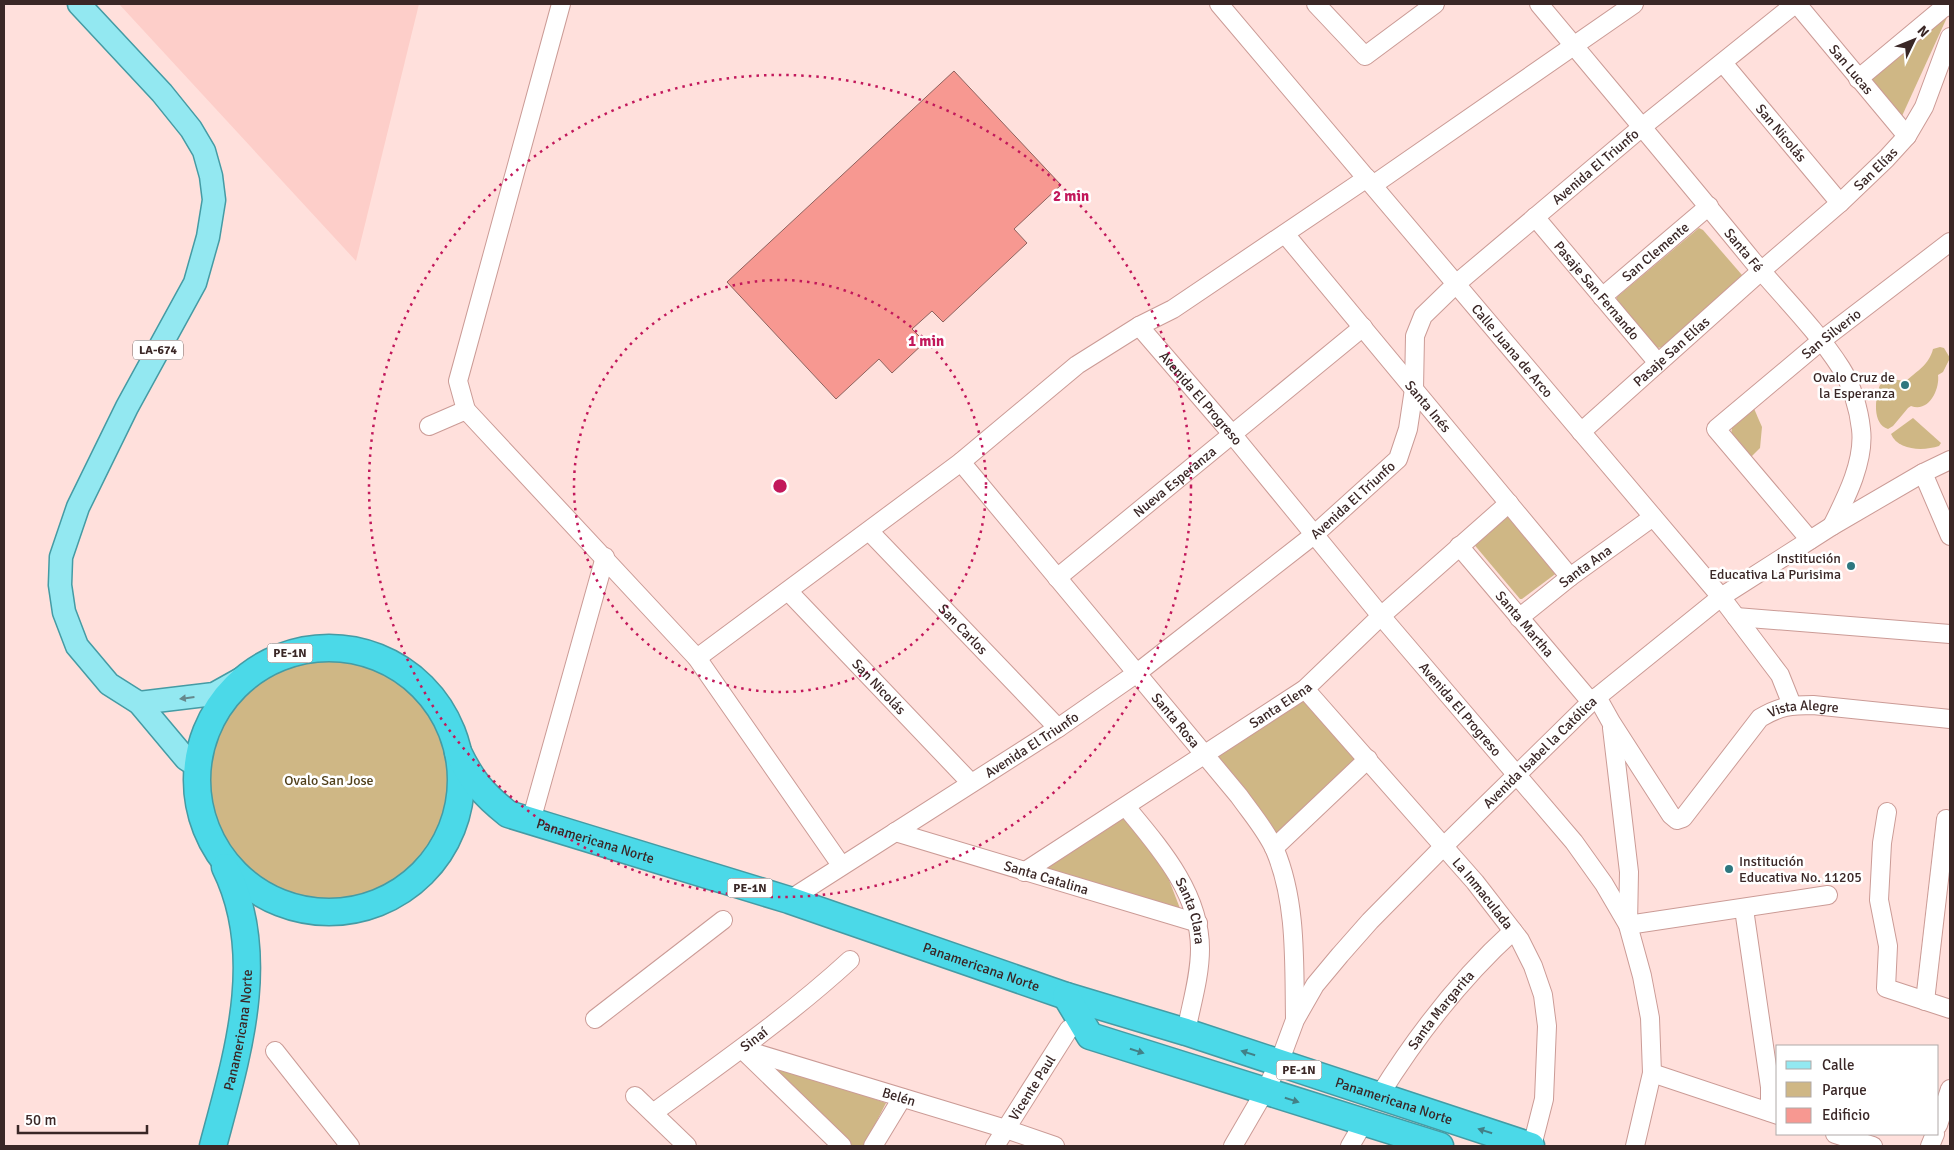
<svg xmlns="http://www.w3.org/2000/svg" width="1954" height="1150" font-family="Signika,sans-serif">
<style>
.built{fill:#fdcec9}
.green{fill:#cfb785}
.building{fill:#f79891;stroke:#8e625e}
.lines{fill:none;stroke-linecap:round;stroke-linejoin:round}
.minor-casing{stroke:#cb9b96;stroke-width:20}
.major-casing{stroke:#459ba4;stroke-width:25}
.highway-casing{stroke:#459ba4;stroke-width:29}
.minor{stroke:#fff;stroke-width:18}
.major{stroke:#93e8f1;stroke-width:22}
.highway{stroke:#4bd9e8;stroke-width:26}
.oneway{fill:#66888c}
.oneway2{fill:#428087}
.ring{fill:none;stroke:#c2185b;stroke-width:2.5;stroke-dasharray:2.5 5}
.poi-dot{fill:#2e777f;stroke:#fff;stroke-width:2}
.labels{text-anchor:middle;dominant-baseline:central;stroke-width:5;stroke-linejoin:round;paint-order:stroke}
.shield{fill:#fff;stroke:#756867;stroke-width:1}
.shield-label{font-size:12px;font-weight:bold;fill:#3a2726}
.street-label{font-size:14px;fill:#3a2726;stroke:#fff}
.poi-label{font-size:14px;fill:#3a2726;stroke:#fff;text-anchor:end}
.park-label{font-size:14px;fill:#503f1a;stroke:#fff}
.centre{fill:#c2185b;stroke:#fff;stroke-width:2.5}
.ring-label{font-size:15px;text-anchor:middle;font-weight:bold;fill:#c2185b;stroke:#fff;stroke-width:5;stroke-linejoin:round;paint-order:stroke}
</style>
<rect width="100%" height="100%" fill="#ffe0dc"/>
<!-- built -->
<polygon class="built" points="119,4 419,4 356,261"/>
<!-- green -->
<g class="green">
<polygon points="1949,13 1902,116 1898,116 1868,80"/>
<polygon points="1699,228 1703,230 1742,275 1741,279 1664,347 1657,348 1617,302 1617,297"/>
<path d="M1940,347L1944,348L1950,358L1943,372L1938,375C1940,389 1929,413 1911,406L1908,408L1893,426L1888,429C1872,424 1875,398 1880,385L1890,379L1906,381C1917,371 1929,365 1933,349Z"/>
<polygon points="1752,404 1762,427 1760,448 1749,459 1731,436 1732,427"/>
<path d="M1913,418L1941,443L1939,446C1924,451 1898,451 1891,434Z"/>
<polygon points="1506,510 1558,572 1522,599 1520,599 1472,542"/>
<circle cx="329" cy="779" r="125"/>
<polygon points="1301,693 1359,759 1277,840 1214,754"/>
<polygon points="1123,817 1164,867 1181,911 1040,870"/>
<polygon points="767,1062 886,1103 864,1146 851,1146"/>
</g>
<!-- building -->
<polygon class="building" points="954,71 1061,185 1014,229 1027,243 943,322 932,311 912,329 925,342 892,373 879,359 836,399 727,282"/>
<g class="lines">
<defs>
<g id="minor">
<path id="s1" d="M1219,4L1721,597L1780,675L1792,705"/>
<polyline points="1316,4 1365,56 1435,4"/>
<path id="s2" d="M1539,4C1610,89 1682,174 1752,260C1782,296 1816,329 1841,368C1852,385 1859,410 1861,429C1865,461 1846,498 1832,526"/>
<path id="s3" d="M1797,4L1907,136"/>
<path id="s4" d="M1723,63L1840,203"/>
<polyline points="1858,79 1942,9 1950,5"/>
<polyline points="1373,185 1634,4"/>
<path id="s5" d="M1535,217L1658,363"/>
<path id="s6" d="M1285,234L1570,577"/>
<path id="s7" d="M1602,297L1709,206"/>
<path id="s8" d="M1139,326L1232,434L1381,616L1574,842L1604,884L1628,925L1642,976L1650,1018L1652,1073L1635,1146"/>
<polyline points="466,410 458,381 561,4"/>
<polyline points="429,426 466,410 697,658 841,865"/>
<path id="s9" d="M1581,432L1761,271L1840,203L1886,159L1907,136L1924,107L1950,37"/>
<path id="s10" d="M961,462L1239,796C1251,813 1266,830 1275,850C1297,902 1294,964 1295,1019"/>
<polyline points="1923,473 1950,536"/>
<path id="s11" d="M869,531L1058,728"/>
<path id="s12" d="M1810,540L1716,429L1822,340L1950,242"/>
<path id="s13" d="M1459,546L1591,702"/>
<path id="s14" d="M1057,578L1363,327"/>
<path id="s15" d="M788,591L971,783"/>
<polyline points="1736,617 1950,634"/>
<path id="s16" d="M1519,618L1570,577L1653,517"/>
<polyline points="697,658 961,462 1077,365 1139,326 1173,309 1367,178"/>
<path id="s17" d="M1305,689L1475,882L1520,940L1533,966L1543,995L1547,1026L1544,1099L1532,1146"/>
<path id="s18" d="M1597,697L1611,722L1671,815L1677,820L1683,818L1760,718C1780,706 1791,705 1813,705L1950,719"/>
<polyline points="1612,728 1629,872 1628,925 1828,895"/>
<path id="s19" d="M1126,807C1160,848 1200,893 1200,949C1200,977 1191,1005 1186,1032"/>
<polyline points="1887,812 1882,843 1879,900 1888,946 1886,988 1950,1009"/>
<polyline points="531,821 605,557"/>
<path id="s20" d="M895,832L1198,923"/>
<polyline points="1274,848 1368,759"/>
<path id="s21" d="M1024,872L1305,689L1381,616L1509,503"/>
<path id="s22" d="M789,900L1058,728L1137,673L1315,534L1398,459L1408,429L1414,389L1415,336L1423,316L1456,284L1642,127L1795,4"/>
<polyline points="1744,909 1770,1087 1770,1112"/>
<polyline points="1925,1001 1946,819"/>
<polyline points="595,1019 723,920"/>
<path id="s23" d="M742,1049L1006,1129L1055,1146"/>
<polyline points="275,1051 350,1146"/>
<polyline points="744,1051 842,1146"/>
<polyline points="1652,1073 1778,1115"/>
<polyline points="635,1096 687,1146"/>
<path id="s24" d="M1379,1096C1417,1035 1460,979 1513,931"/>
<path id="s25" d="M653,1113C720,1064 789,1016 850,960"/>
<polyline points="1938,1125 1950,1089"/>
<polyline points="1835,1134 1873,1146"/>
<polyline points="873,1146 902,1098"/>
<path id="s26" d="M995,1146L1069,1029"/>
<path id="s27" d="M1233,1146L1265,1091L1279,1063L1295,1020L1315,985L1340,955L1370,921L1444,846L1591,702L1721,597L1832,526L1923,473L1950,460"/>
<polyline points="1350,1146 1364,1122"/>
<polyline points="1930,1146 1935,1134"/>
</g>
<g id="major">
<polyline points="79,4 162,93 191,129 204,151 211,176 214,200 208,237 195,283 127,407 78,507 61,557 60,585 64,612 77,646 109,684 139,703 186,759 197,766"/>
<polyline points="139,703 214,694 248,675"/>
</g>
<g id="highway">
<circle cx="329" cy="780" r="132"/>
<path id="s28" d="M458,752C472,781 483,794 508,814L789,900L1066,996L1186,1032L1531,1146"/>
<polyline points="1066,996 1090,1036 1440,1146"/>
<path id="s29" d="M213,1146C237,1056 269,956 225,867"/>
</g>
</defs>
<!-- minor casing -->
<use href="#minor" class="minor-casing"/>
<!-- major casing -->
<use href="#major" class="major-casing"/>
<!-- highway casing -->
<use href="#highway" class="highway-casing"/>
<!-- minor -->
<use href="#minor" class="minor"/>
<!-- major -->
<use href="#major" class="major"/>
<!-- highway -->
<use href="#highway" class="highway"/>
</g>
<!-- one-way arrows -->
<defs><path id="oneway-solid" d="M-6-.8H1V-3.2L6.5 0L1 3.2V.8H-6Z" transform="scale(1.25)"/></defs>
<use class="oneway" href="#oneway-solid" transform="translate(187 698) rotate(173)"/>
<g class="oneway2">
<use href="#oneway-solid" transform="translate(1137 1051) rotate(18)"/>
<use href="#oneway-solid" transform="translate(1248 1053) rotate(-162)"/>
<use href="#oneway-solid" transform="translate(1292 1100) rotate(17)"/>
<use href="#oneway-solid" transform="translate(1485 1131) rotate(-162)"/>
</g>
<!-- distance rings -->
<g class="ring">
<circle cx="780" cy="486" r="206"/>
<circle cx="780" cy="486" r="411"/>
</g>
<!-- markers -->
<g class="poi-dot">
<circle cx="1905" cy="385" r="5"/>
<circle cx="1851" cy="566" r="5"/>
<circle cx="1729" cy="869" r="5"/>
</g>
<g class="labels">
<!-- shield labels -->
<g class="shield">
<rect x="133" y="340.5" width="50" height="19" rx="4"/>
<rect x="267.5" y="643.5" width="45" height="19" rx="4"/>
<rect x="727.5" y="878.5" width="45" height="19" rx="4"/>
<rect x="1276.5" y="1060.5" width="45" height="19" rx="4"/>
</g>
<g class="shield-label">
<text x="158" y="350">LA-674</text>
<text x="290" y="653">PE-1N</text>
<text x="750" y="888">PE-1N</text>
<text x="1299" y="1070">PE-1N</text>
</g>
<!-- street labels -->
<g class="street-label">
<text stroke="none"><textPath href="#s3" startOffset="85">San Lucas</textPath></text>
<text stroke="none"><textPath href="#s4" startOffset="91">San Nicolás</textPath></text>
<text stroke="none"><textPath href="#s22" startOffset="1128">Avenida El Triunfo</textPath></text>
<text stroke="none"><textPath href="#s9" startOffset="395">San Elías</textPath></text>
<text stroke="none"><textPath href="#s2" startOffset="320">Santa Fé</textPath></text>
<text stroke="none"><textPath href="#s7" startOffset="70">San Clemente</textPath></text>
<text stroke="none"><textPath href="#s5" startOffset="96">Pasaje San Fernando</textPath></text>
<text stroke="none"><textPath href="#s12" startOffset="295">San Silverio</textPath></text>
<text stroke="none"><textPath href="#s1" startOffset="454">Calle Juana de Arco</textPath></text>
<text stroke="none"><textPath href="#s9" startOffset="121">Pasaje San Elías</textPath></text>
<text stroke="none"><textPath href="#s8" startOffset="95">Avenida El Progreso</textPath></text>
<text stroke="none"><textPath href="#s6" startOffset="224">Santa Inés</textPath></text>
<text stroke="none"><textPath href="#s14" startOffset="152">Nueva Esperanza</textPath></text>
<text stroke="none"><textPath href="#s22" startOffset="692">Avenida El Triunfo</textPath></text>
<text stroke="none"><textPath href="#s16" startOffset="84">Santa Ana</textPath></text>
<text stroke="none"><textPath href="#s13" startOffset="102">Santa Martha</textPath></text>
<text stroke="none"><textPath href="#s11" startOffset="136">San Carlos</textPath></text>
<text stroke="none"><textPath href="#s15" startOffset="132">San Nicolás</textPath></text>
<text stroke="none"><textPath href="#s21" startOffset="306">Santa Elena</textPath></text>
<text stroke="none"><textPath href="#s8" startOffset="500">Avenida El Progreso</textPath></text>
<text stroke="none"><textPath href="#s18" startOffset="325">Vista Alegre</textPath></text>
<text stroke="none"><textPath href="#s10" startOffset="336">Santa Rosa</textPath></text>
<text stroke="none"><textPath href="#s22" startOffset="288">Avenida El Triunfo</textPath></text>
<text stroke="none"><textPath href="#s27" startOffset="505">Avenida Isabel la Católica</textPath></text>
<text stroke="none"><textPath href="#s28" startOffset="172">Panamericana Norte</textPath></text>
<text stroke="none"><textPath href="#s20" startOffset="158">Santa Catalina</textPath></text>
<text stroke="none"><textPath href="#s17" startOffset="271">La Inmaculada</textPath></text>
<text stroke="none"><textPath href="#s19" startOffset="124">Santa Clara</textPath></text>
<text stroke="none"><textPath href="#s28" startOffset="578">Panamericana Norte</textPath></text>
<text stroke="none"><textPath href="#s24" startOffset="106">Santa Margarita</textPath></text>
<text stroke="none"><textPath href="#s29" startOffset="119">Panamericana Norte</textPath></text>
<text stroke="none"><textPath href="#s25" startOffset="125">Sinaí</textPath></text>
<text stroke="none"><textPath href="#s26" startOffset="69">Vicente Paul</textPath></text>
<text stroke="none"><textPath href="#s23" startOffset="164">Belén</textPath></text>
<text stroke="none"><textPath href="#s28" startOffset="1012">Panamericana Norte</textPath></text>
</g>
<!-- poi labels -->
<g class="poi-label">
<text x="1895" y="377">Ovalo Cruz de<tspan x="1895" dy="16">la Esperanza</tspan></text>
<text x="1841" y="558">Institución<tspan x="1841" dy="16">Educativa La Purisima</tspan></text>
<text x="1739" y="861" text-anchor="start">Institución<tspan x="1739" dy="16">Educativa No. 11205</tspan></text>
</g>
<!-- park labels -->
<g class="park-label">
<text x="329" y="780">Ovalo San Jose</text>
</g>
</g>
<circle cx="780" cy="486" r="8" class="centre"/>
<g class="ring-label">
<text x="1071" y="201">2 min</text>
<text x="926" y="346">1 min</text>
</g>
<!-- border -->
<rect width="1954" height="1150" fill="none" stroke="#3a2726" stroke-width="10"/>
<!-- legend -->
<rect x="1776" y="1045" width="162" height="90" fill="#ffffff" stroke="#b0a9a8"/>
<rect x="1786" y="1061" width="25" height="8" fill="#93e8f1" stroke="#b0a9a8"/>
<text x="1822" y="1070" font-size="15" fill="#3a2726">Calle</text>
<rect x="1786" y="1082" width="25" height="15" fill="#cfb785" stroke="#b0a9a8"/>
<text x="1822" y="1095" font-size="15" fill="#3a2726">Parque</text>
<rect x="1786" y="1108" width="25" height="15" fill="#f79891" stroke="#b0a9a8"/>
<text x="1822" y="1120" font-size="15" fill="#3a2726">Edificio</text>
<!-- north arrow -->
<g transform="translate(1914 40) rotate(47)" stroke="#ffffff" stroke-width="4" paint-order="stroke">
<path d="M0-4L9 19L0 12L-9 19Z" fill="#3a2726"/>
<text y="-8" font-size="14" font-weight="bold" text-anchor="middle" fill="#3a2726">N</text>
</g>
<!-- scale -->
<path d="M18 1125v8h129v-8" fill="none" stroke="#3a2726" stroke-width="2.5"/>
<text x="25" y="1125" font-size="15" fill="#3a2726" stroke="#ffffff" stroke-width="4" paint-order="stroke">50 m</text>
</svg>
